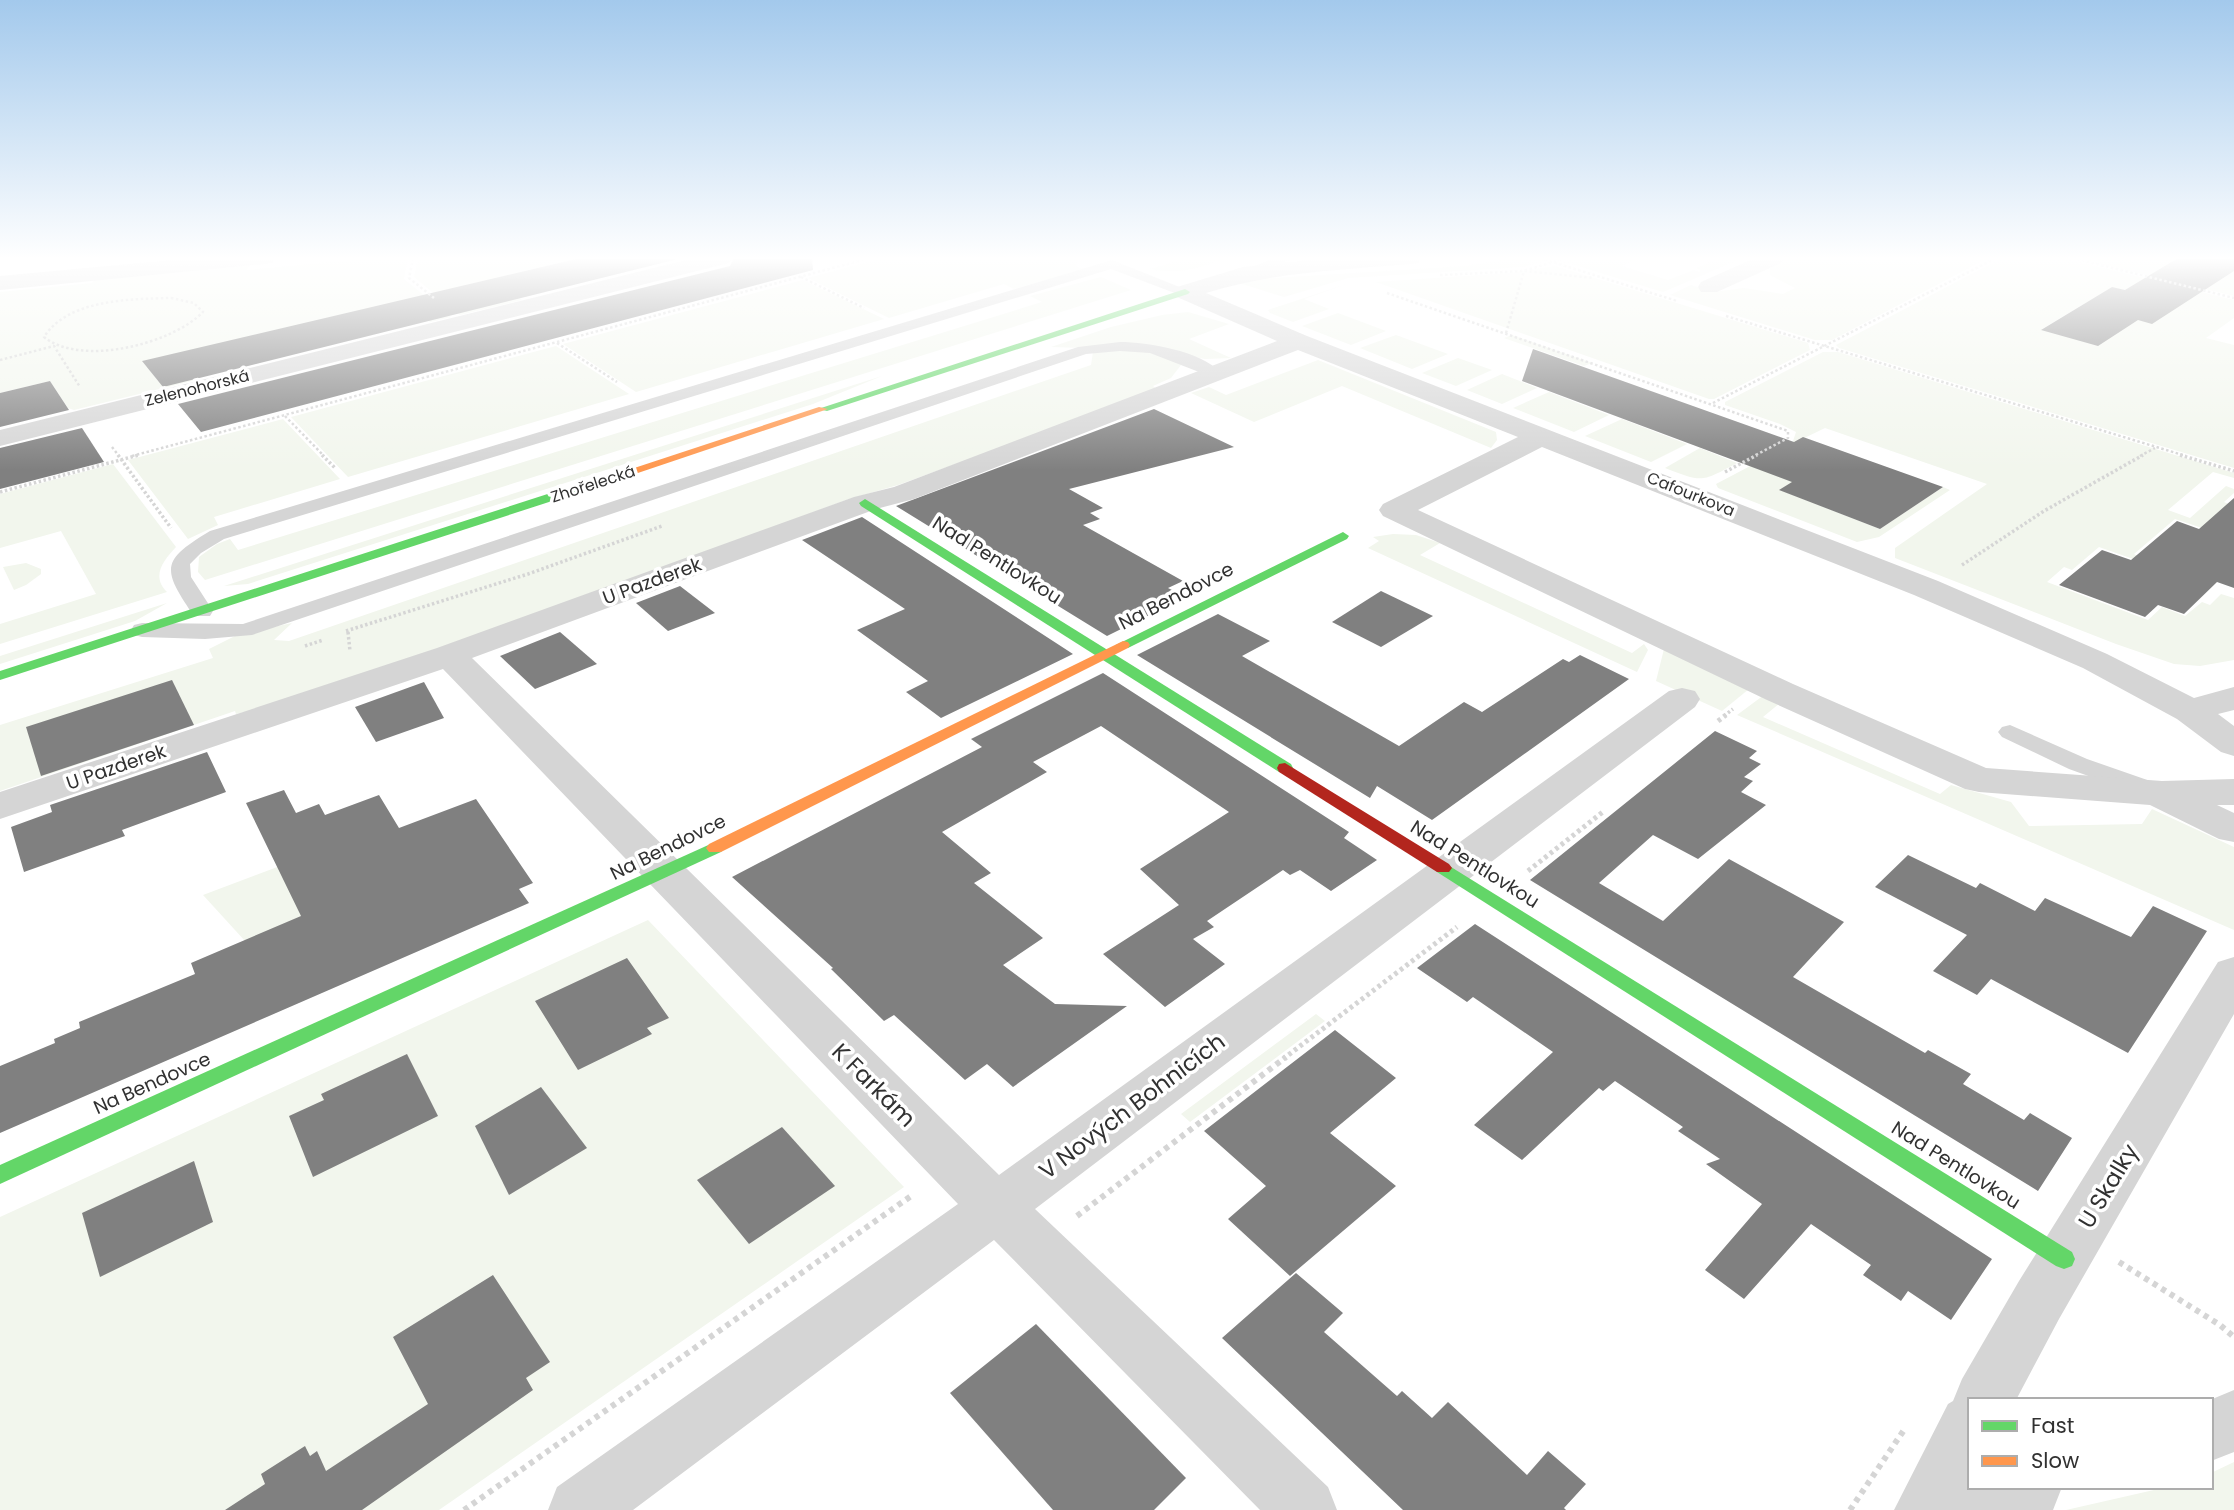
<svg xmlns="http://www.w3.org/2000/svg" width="2234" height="1510" font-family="Poppins,sans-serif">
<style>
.green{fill:#f2f6ed;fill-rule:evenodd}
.building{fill:#808080}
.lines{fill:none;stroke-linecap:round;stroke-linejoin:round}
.path-far3{stroke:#d5d5d5;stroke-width:2.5;stroke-dasharray:2.5 2.5;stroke-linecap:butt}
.path-far2{stroke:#d5d5d5;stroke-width:3.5;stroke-dasharray:2.5 2.5;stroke-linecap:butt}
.path-far1{stroke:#d5d5d5;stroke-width:5;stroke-dasharray:3.5 3.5;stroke-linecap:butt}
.path{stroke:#d5d5d5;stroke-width:6;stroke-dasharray:5 5;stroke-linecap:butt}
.lane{fill:#d5d5d5;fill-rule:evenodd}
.street{fill:#d5d5d5;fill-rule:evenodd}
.fast{fill:#63d668;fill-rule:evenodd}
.slow{fill:#ff974d;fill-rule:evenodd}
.jam{fill:#b3261e;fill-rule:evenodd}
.labels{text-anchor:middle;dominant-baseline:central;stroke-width:7;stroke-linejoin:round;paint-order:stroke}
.far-street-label{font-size:16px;fill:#313131;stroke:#fff}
.street-label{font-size:19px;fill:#313131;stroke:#fff}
.near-street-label{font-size:23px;fill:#313131;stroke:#fff}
</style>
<rect width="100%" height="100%" fill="#fff"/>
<!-- green -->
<g class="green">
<polygon points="373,258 408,258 404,279 451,317 430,322 424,317 143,361 159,382 191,374 196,380 74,410 68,408 50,381 0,393 0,292 92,283 97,277 250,263 247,270"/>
<polygon points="418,258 579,258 466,285 515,295 522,300 460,315 414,277"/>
<polygon points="882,258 1073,258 1078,261 1076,266 1083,269 1014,289 1004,284 889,318 808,278"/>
<path d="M1186,258H1227C1200,268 1179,275 1150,269Z"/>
<polygon points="1515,258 1556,258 1524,267 1348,278 1284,297 1239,283 1259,279 1464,266"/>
<polygon points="1574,258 1630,258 1636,260 1622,266 1668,280 1694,270 1699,272 1701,270 1696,268 1720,258 1743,258 1663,292 1564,262"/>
<polygon points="1789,258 1988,258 1832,340 1815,340 1670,295 1691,285 1713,292 1744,288 1783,294 1795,288 1770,275 1770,268"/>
<path d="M2002,258H2063L2234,300V318L2206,338L2234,345V468L1839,348L1836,345ZM2112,287L2167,301L2042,330V329Z"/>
<polygon points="2076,258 2178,258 2234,271 2234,296"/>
<polygon points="1555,266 1808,343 1810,350 1714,399 1709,399 1376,282 1510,273"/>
<polygon points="1101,277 1131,290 205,580 198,572 199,557 217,544 230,539 238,550 1042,302 1030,296"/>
<polygon points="803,280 884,319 636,392 563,344"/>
<polygon points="1350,283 1304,299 1329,309 1293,322 1270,313 1268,310"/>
<polygon points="1188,312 1229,324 1189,339 1231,358 1205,359 1119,343 1083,348 1051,347 1111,327 1162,315"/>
<polygon points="1338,313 1386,331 1351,345 1302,326"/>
<polygon points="1396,335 1448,354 1412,369 1360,348"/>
<polygon points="1512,335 1592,363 1584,366 1504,338"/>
<polygon points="556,346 629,394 348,477 291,417"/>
<path d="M1104,350C1128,350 1162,347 1181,365L1171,378L1153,386L1158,390L898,485L846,500L519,622L266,707L236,714L235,711L0,791V725L213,658L209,649L237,635L292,623L274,640L289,641L1091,365L1093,352Z"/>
<polygon points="1823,352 1838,352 2234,473 2234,478 2213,472 2168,510 2190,518 2226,486 2234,489 2234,493 2224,502 2231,505 2211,531 2175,519 2134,554 2140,557 2136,560 2099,547 2072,570 2064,567 2047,582 2148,620 2162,607 2185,616 2202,602 2210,605 2221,594 2234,598 2234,660 2200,666 2174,664 2116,644 1895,558 1895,548 1987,484 1825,428 1792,444 1796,432 1780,424 1725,405 1725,402"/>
<polygon points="1458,358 1492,370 1456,386 1422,373"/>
<polygon points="1318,360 1496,432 1497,440 1491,448 1342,386 1254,422 1191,393 1209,387 1226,395"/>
<polygon points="1502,374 1537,388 1502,404 1467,390"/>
<polygon points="882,376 813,404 248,584 224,586"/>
<polygon points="1549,392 1609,415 1574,432 1513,408"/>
<polygon points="283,419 340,479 214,517 218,525 188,539 128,460"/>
<polygon points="1622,419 1687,444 1651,462 1585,436"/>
<path d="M1700,448L1737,463C1701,482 1704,483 1665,468Z"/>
<polygon points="1773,454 1815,469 1780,490 1880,529 1943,487 1950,490 1879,537 1857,542 1718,488 1716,484"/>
<path d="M113,464L176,547C163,561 151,576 167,592L0,644V624L96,594L61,531L0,548V494Z"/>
<polygon points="1393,534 1416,535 1440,543 1420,555 1632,653 1644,644 1648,650 1637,672 1368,548 1379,541 1373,537"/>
<polygon points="26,563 41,569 41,574 26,585 14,590 3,567"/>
<polygon points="167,603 135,621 0,664 0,656"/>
<polygon points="1664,649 1749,689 1722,711 1656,681"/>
<polygon points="1764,695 1780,703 1763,717 1940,794 1951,785 2011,802 2029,826 2142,824 2152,809 2234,847 2234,930 1737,715"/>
<polygon points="280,866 304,915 245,941 203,895"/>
<polygon points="648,920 904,1187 439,1510 0,1510 0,1217"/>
<polygon points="1316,1014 1325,1021 1190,1122 1181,1114"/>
<polygon points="2234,1462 2234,1510 2066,1510 2167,1487 2211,1487 2211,1473"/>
</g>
<!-- building -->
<g class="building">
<polygon points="580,258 682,258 163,387 142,361"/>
<polygon points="734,258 812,258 813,270 201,432 178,404 730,266"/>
<polygon points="2178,258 2234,258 2234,271 2152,324 2138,320 2098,346 2041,330 2112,287 2125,290"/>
<polygon points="1533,349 1794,442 1803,437 1943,487 1880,529 1779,490 1792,482 1522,381"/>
<polygon points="50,381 69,410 0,427 0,393"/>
<polygon points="1154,409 1234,447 1069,489 1103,508 1090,513 1100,519 1083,525 1183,581 1168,588 1186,597 1107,636 896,506"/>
<polygon points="82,428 104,462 0,489 0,448"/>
<polygon points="2234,498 2234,588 2217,582 2184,614 2158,605 2145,617 2059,585 2102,550 2131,560 2177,521 2199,529"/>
<polygon points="862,517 1073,654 941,718 906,692 928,681 857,630 905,609 802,540"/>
<polygon points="680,586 715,613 668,631 636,603"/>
<polygon points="1381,591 1433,616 1381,647 1332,622"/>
<polygon points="1218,614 1270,641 1242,656 1399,746 1464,702 1482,712 1563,659 1569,662 1580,655 1629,679 1432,820 1377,786 1370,798 1137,655"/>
<polygon points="560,632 597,664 535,689 500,656"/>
<polygon points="1103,673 1349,832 1344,838 1377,860 1331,891 1300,870 1290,875 1283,870 1207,921 1214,927 1193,939 1225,964 1165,1007 1103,954 1179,905 1140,869 1229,812 1101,726 1033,762 1047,772 942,832 991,873 974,883 1043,938 1003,965 1055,1004 1127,1006 1013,1087 987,1064 965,1080 894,1015 884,1021 831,969 833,968 732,877 982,747 971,739"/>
<polygon points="172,680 194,725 41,776 26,727"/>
<polygon points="424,682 444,718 376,742 355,707"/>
<polygon points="1715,731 1757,751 1749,758 1761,764 1744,777 1753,781 1741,792 1766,805 1698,859 1653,835 1599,883 1663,921 1729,859 1844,922 1793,977 1925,1053 1928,1050 1971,1074 1963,1084 2024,1120 2030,1113 2072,1138 2038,1191 1530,880"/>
<polygon points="207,752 226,792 122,830 125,836 24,872 11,827 52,812 50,805"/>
<polygon points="284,790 296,813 319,804 325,815 379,795 399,828 476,799 533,883 519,889 529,903 0,1133 0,1066 55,1043 54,1039 80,1028 79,1022 195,974 191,963 301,916 246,803"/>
<polygon points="1908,855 1976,888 1980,883 2035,911 2045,898 2131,937 2153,906 2207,931 2128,1053 1991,979 1977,995 1933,971 1967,935 1875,887"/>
<polygon points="1475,924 1992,1259 1951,1320 1908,1291 1901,1301 1863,1275 1871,1265 1811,1224 1744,1299 1705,1270 1762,1204 1706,1164 1720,1159 1678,1131 1683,1127 1615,1081 1603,1091 1599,1088 1522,1160 1474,1125 1553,1052 1473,997 1467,1002 1417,968"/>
<polygon points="627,958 669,1018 647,1028 652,1034 578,1070 535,1001"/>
<polygon points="1335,1030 1396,1078 1330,1133 1396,1186 1290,1276 1228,1219 1266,1186 1204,1131"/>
<polygon points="407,1054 438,1116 313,1177 289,1116 324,1100 321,1094"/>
<polygon points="541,1087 587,1148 509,1195 475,1126"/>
<polygon points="782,1127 835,1186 749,1244 697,1180"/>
<polygon points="194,1161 213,1222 100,1277 82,1213"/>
<polygon points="1296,1273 1343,1313 1324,1332 1397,1396 1402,1391 1432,1418 1448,1402 1527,1475 1548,1451 1586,1484 1564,1508 1566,1510 1403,1510 1222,1338"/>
<polygon points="493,1275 550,1362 526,1378 533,1390 362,1510 225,1510 265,1484 261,1474 305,1446 310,1456 317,1451 326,1471 428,1404 393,1337"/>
<polygon points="1036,1324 1186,1478 1154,1510 1053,1510 950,1393"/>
</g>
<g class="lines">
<!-- path-far3 -->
<g class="path-far3">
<polyline points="413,258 409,278 434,298"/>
<polyline points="1540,258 1677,301"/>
<polyline points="2072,258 2234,298"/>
<polyline points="1440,275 1524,271 1566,258"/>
<polyline points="801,277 864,308"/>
<polyline points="1387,293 1788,431 1788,438 1754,456"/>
<path d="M171,298L194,303L203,312C172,344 81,367 44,337C68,299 131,299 171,298Z"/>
<polyline points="1726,316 2186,456"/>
<polyline points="1506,333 1524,271 1594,278"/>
<polyline points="557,343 617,382"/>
<polyline points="0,360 54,346 80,387"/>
<polyline points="1713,403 1996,258"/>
<polyline points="285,416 324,456"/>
<polyline points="112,447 119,456"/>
<polyline points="132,456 870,258"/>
<polyline points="2140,456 2155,448"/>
</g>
<!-- path-far2 -->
<g class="path-far2">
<polyline points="118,455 171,528"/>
<polyline points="322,455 335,468"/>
<polyline points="2180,455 2234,471"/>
<polyline points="1725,472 1757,455"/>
<polyline points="0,492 139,455"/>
<polyline points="1962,565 2044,511 2143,455"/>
<polyline points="346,631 528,574 662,526"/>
<polyline points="348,632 350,651"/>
<polyline points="305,646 323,640"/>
<polyline points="1724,716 1733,709"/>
</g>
<!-- path-far1 -->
<g class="path-far1">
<polyline points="1718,721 1726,715"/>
<polyline points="1528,871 1604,811"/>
<polyline points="1283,1059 1457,927"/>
</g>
<!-- path -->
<g class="path">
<polyline points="1077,1216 1286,1057"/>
<polyline points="2119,1262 2220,1325 2234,1337"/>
<polyline points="464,1510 914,1194"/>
<polyline points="1850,1510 1904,1430"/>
</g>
<!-- lane -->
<g class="lane">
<polygon points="1274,258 1294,258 1248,277 1238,277 1236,274"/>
<path d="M1112,260L1192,292L1190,295H1180L1111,269L224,539L201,553L190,564L191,577L213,611L210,616H194C162,569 160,561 210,531Z"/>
<path d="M1120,342C1147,342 1201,351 1220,372L1212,377L1150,353L1120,351L1086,354L252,635L205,639L142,637L134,635L131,630L134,625L142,623L243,624L1078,347Z"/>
<polygon points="2010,725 2087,759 2153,782 2157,788 2153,794 2144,796 2069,769 2002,737 1998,732 2002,727"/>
</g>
<!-- street -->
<g class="street">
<polygon points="193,258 275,258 272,263 264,264 0,290 0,276"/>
<polygon points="694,258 732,258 729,263 0,446 0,430"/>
<path d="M1327,258H1421L1418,263L1410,264C1340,270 1273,272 1206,293L1307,336L1938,581L2107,654L2194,698L2234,687V710L2218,714L2234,726V756L2221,752L2177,719L2083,668L1914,595L1542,447L1418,510L1793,684L1986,768L2162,781L2234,779V805H2217L2234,813V842L2219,839L2150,805L1979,792L1965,789L1767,700L1383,516L1379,510L1383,504L1518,437L1298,350L914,499L876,509L472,658L999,1175L1669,691L1682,688L1695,691L1700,699L1695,707L1035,1209L1328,1487L1337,1510H1260L994,1240L633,1510H548L557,1487L958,1204L443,669L0,819V792L437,648L854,497L894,487L1277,341L1177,297L1174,292L1177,287L1243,267Z"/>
<polygon points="1755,258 1784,258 1781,263 1717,292 1701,292 1698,287 1701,282"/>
<polygon points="2234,957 2234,1014 2059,1319 2016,1400 1970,1400 1970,1487 2062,1487 2053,1510 1894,1510 1948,1404 1953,1401 1962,1379 2019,1281 2218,962"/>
<polygon points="2234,1390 2234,1452 2211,1461 2210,1400"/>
</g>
<!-- fast -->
<g class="fast">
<polygon points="1185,289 1190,292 1188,294 827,411 818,409"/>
<polygon points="619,471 623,472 623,478 0,680 0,671"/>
<polygon points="865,499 1291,764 1293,768 1291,772 1279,772 861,506 859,503"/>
<polygon points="1343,532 1349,536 1347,539 1128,648 1118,648 1116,645"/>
<polygon points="715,842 724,848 721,852 0,1184 0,1165"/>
<polygon points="1443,862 2072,1252 2075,1259 2072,1266 2064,1269 2056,1266 1437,872 1434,868 1437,864"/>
</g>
<!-- slow -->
<g class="slow">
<polygon points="819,407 828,409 623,478 615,478 613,475"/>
<polygon points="1123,641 1128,642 1130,645 1128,648 721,852 709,852 706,848 709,844"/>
</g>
<!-- jam -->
<polygon class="jam" points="1285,763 1449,864 1452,868 1449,872 1437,872 1279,772 1277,768 1279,764"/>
</g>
<!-- sky -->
<linearGradient id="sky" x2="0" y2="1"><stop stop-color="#a3c9ec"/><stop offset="0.55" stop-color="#fff"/><stop offset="1" stop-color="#fff" stop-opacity="0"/></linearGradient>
<rect width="2234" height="470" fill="url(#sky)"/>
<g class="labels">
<!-- far-street labels -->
<g class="far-street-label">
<text transform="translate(197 388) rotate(-14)">Zelenohorská</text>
<text transform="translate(593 484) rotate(-18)">Zhořelecká</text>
<text transform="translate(1691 494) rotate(22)">Cafourkova</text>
</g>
<!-- street labels -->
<g class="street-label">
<text transform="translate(997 560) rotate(32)">Nad Pentlovkou</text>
<text transform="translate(652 581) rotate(-20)">U Pazderek</text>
<text transform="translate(1176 596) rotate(-27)">Na Bendovce</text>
<text transform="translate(116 767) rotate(-19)">U Pazderek</text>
<text transform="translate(668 847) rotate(-26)">Na Bendovce</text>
<text transform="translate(1475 864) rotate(32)">Nad Pentlovkou</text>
<text transform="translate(152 1083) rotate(-24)">Na Bendovce</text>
<text transform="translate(1956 1165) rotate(32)">Nad Pentlovkou</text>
</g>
<!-- near-street labels -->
<g class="near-street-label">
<text transform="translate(874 1085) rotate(45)">K Farkám</text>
<text transform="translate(1132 1106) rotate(-37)">V Nových Bohnicích</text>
<text transform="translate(2108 1186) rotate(-59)">U Skalky</text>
</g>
</g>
<!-- legend -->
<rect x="1968" y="1398" width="245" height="91" fill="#ffffff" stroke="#adadad" stroke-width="2"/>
<rect x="1982" y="1421" width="35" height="10" fill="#63d668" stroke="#adadad" stroke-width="2"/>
<text x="2031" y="1433" font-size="21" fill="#313131">Fast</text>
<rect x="1982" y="1456" width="35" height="10" fill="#ff974d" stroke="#adadad" stroke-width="2"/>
<text x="2031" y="1468" font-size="21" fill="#313131">Slow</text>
</svg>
